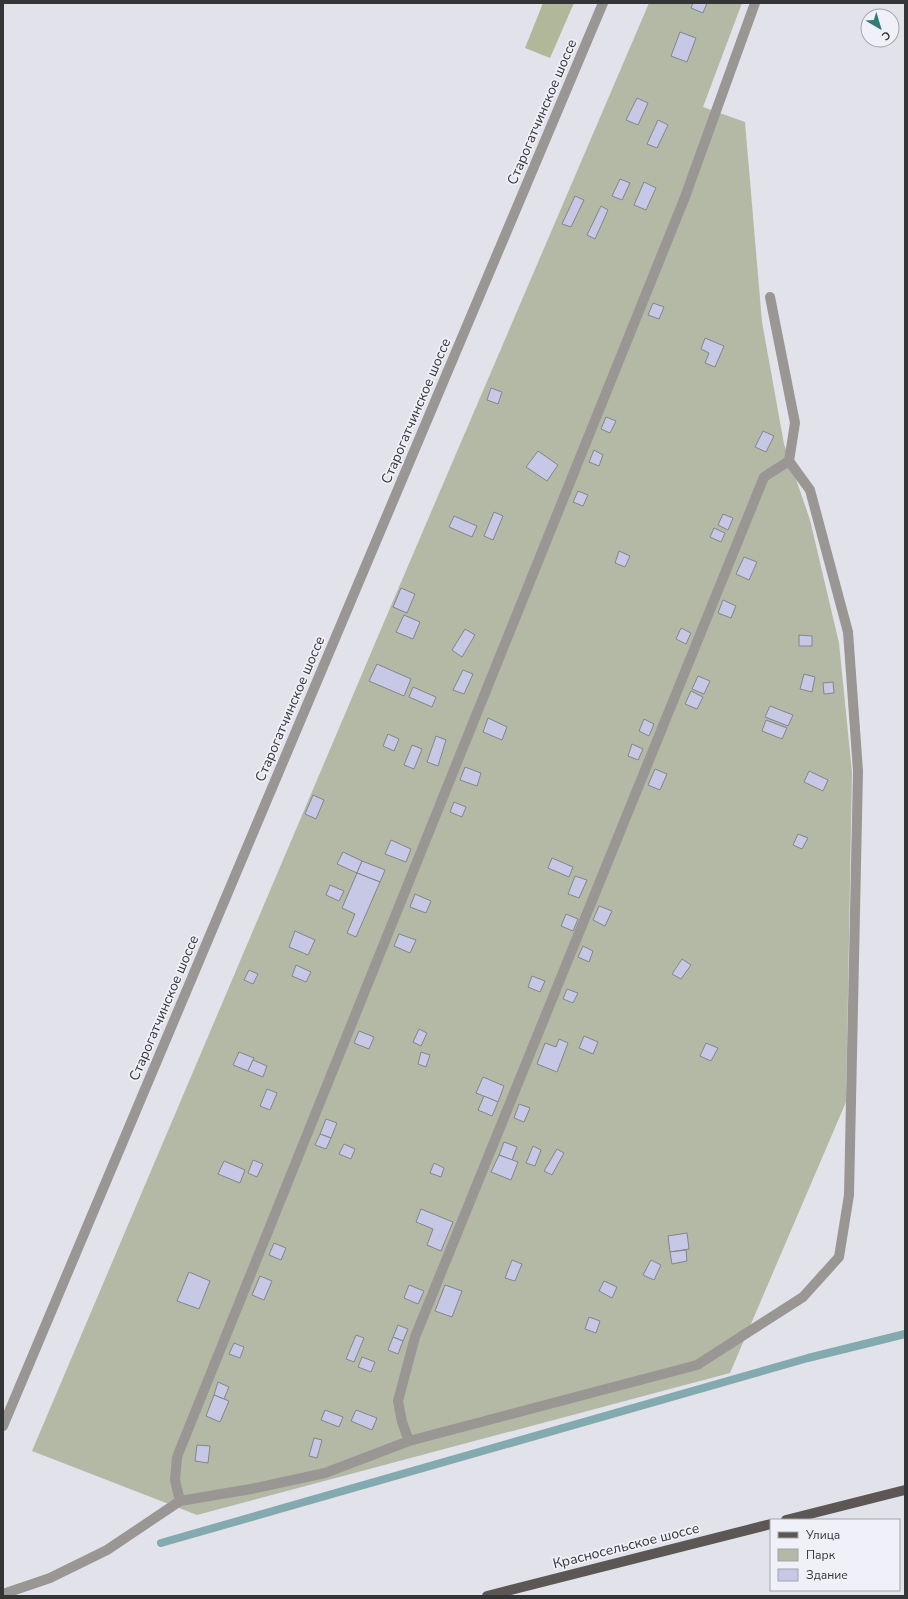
<svg xmlns="http://www.w3.org/2000/svg" width="908" height="1599" font-family="'Nunito Sans',sans-serif">
<style>
.green{fill:#b4b9a5}
.forest{fill:#b1b899}
.lines{fill:none;stroke-linecap:round;stroke-linejoin:round}
.stream{stroke:#83aaaf;stroke-width:8}
.building{fill:#c7c7e6;stroke:#84848b}
.minor{stroke:#999694;stroke-width:10}
.major{stroke:#5c5754;stroke-width:10}
.labels{text-anchor:middle;dominant-baseline:central;stroke-width:3.5;stroke-linejoin:round;paint-order:stroke}
.street-label{font-size:14px;fill:#343537;stroke:#eff0f8}
</style>
<rect width="100%" height="100%" fill="#e2e3ea"/>
<!-- green -->
<polygon class="green" points="649,3 742,3 703,107 745,122 762,322 784,444 810,520 839,643 852,772 846,1102 730,1373 197,1515 32,1451 390,608"/>
<!-- forest -->
<polygon class="forest" points="543,3 574,3 550,58 525,48"/>
<g class="lines">
<!-- stream -->
<polyline class="stream" points="161,1543 808,1358 905,1334"/>
</g>
<!-- building -->
<g class="building">
<polygon points="693,3 707,3 703,13 691,8"/>
<polygon points="680,32 696,38 687,62 671,56"/>
<polygon points="637,98 648,103 638,125 626,120"/>
<polygon points="658,120 668,125 657,148 647,144"/>
<polygon points="620,179 630,183 622,200 612,196"/>
<polygon points="644,182 656,188 646,210 634,205"/>
<polygon points="575,196 584,200 571,227 562,224"/>
<polygon points="601,206 608,210 595,239 587,235"/>
<polygon points="653,303 664,307 659,319 648,315"/>
<polygon points="705,338 724,346 715,367 705,363 709,353 701,349"/>
<polygon points="491,388 502,392 498,404 487,400"/>
<polygon points="606,417 616,421 610,433 601,429"/>
<polygon points="763,431 774,436 766,452 755,447"/>
<polygon points="594,450 603,455 599,466 589,462"/>
<polygon points="538,451 558,465 547,481 526,467"/>
<polygon points="578,491 588,495 583,506 573,502"/>
<polygon points="494,512 503,516 493,540 484,536"/>
<polygon points="723,514 733,518 728,530 718,525"/>
<polygon points="454,516 477,526 472,537 449,527"/>
<polygon points="714,528 725,533 721,542 710,537"/>
<polygon points="619,551 630,556 625,567 615,563"/>
<polygon points="744,557 757,562 749,580 736,574"/>
<polygon points="401,588 415,594 407,613 393,607"/>
<polygon points="723,600 736,606 731,618 718,613"/>
<polygon points="404,615 420,622 413,639 396,632"/>
<polygon points="681,628 691,633 686,644 676,639"/>
<polygon points="465,629 475,635 462,657 452,650"/>
<polygon points="799,635 812,636 812,646 799,646"/>
<polygon points="377,664 411,679 404,696 369,681"/>
<polygon points="463,670 473,674 464,694 453,690"/>
<polygon points="804,674 815,677 812,692 800,689"/>
<polygon points="698,676 710,681 704,694 692,689"/>
<polygon points="833,682 834,693 824,694 823,683"/>
<polygon points="413,687 436,697 432,707 409,697"/>
<polygon points="691,691 703,697 697,709 685,704"/>
<polygon points="770,706 793,715 788,726 765,717"/>
<polygon points="488,718 507,727 502,740 483,732"/>
<polygon points="644,719 654,724 649,736 639,731"/>
<polygon points="766,720 787,728 782,739 762,731"/>
<polygon points="388,734 399,739 394,751 383,746"/>
<polygon points="436,736 446,740 438,766 427,762"/>
<polygon points="632,744 643,749 638,760 628,756"/>
<polygon points="412,745 422,749 414,769 404,765"/>
<polygon points="465,767 481,773 477,786 460,780"/>
<polygon points="655,769 667,774 660,790 648,785"/>
<polygon points="809,771 828,780 823,791 804,782"/>
<polygon points="313,795 324,800 316,819 305,814"/>
<polygon points="454,802 466,807 462,817 450,812"/>
<polygon points="798,834 808,838 802,849 793,845"/>
<polygon points="391,840 411,849 406,862 385,854"/>
<polygon points="343,852 362,861 357,873 337,864"/>
<polygon points="552,858 573,867 569,877 548,868"/>
<polygon points="362,861 385,870 380,882 357,873"/>
<polygon points="357,873 380,882 356,937 347,933 355,914 342,908"/>
<polygon points="575,876 587,880 579,898 568,894"/>
<polygon points="330,885 344,891 339,901 326,895"/>
<polygon points="415,894 431,901 426,913 410,907"/>
<polygon points="599,906 612,911 605,926 593,920"/>
<polygon points="566,914 578,919 573,931 561,926"/>
<polygon points="295,931 315,940 308,955 289,947"/>
<polygon points="399,934 416,940 410,953 394,946"/>
<polygon points="583,946 593,951 589,962 578,957"/>
<polygon points="682,959 691,965 681,979 672,974"/>
<polygon points="296,965 311,972 306,982 292,976"/>
<polygon points="249,970 258,974 253,984 244,980"/>
<polygon points="532,976 545,981 540,992 528,987"/>
<polygon points="567,989 578,993 573,1003 563,999"/>
<polygon points="419,1029 427,1033 421,1046 413,1042"/>
<polygon points="359,1031 374,1037 369,1049 354,1043"/>
<polygon points="584,1036 598,1042 593,1054 579,1048"/>
<polygon points="559,1039 568,1043 557,1072 537,1064 545,1043 556,1047"/>
<polygon points="706,1043 718,1048 711,1061 700,1056"/>
<polygon points="239,1052 254,1058 248,1071 233,1065"/>
<polygon points="421,1052 430,1055 426,1067 418,1064"/>
<polygon points="253,1060 267,1066 263,1077 248,1071"/>
<polygon points="483,1077 504,1086 498,1102 476,1093"/>
<polygon points="267,1089 277,1093 270,1110 260,1106"/>
<polygon points="484,1096 498,1102 492,1116 478,1110"/>
<polygon points="519,1104 530,1108 524,1122 514,1118"/>
<polygon points="326,1119 337,1123 331,1138 320,1134"/>
<polygon points="320,1134 331,1138 326,1149 315,1145"/>
<polygon points="504,1142 517,1147 512,1160 499,1155"/>
<polygon points="344,1144 355,1149 351,1159 339,1154"/>
<polygon points="533,1146 541,1150 535,1166 526,1163"/>
<polygon points="557,1149 564,1153 552,1175 544,1171"/>
<polygon points="499,1155 518,1162 511,1180 491,1172"/>
<polygon points="253,1160 263,1164 257,1177 248,1173"/>
<polygon points="224,1161 245,1170 240,1183 218,1174"/>
<polygon points="434,1163 444,1168 441,1177 430,1173"/>
<polygon points="421,1209 453,1222 441,1251 427,1245 433,1229 416,1222"/>
<polygon points="687,1233 689,1249 670,1252 668,1236"/>
<polygon points="274,1243 286,1248 281,1260 269,1255"/>
<polygon points="686,1250 687,1261 672,1264 670,1252"/>
<polygon points="512,1260 522,1264 515,1281 505,1278"/>
<polygon points="651,1260 661,1265 654,1280 643,1275"/>
<polygon points="189,1272 210,1281 199,1309 177,1301"/>
<polygon points="260,1276 272,1281 264,1300 252,1295"/>
<polygon points="604,1281 617,1287 612,1298 599,1291"/>
<polygon points="409,1285 424,1291 418,1304 404,1298"/>
<polygon points="445,1285 462,1291 452,1317 435,1311"/>
<polygon points="589,1317 600,1321 596,1333 585,1329"/>
<polygon points="398,1325 408,1329 403,1341 393,1337"/>
<polygon points="356,1335 364,1338 354,1362 346,1359"/>
<polygon points="393,1337 403,1341 398,1354 388,1350"/>
<polygon points="234,1343 244,1347 240,1358 229,1354"/>
<polygon points="362,1357 375,1362 371,1372 358,1367"/>
<polygon points="218,1382 229,1387 224,1399 214,1395"/>
<polygon points="214,1395 229,1401 220,1422 206,1416"/>
<polygon points="325,1410 343,1417 339,1427 321,1420"/>
<polygon points="356,1410 377,1418 372,1430 351,1421"/>
<polygon points="314,1438 322,1440 317,1458 309,1456"/>
<polygon points="197,1445 210,1446 208,1463 195,1461"/>
</g>
<g class="lines">
<!-- minor -->
<g class="minor">
<polyline points="3,1426 603,3"/>
<polyline points="409,1441 402,1422 398,1401 415,1337 764,477 789,461"/>
<polyline points="180,1501 175,1480 177,1457 685,197 755,3"/>
<polyline points="3,1594 50,1578 107,1550 180,1501 251,1489 325,1473 409,1441 697,1365 803,1297 839,1257 849,1195 858,771 848,632 810,490 789,461 795,423 770,297"/>
</g>
<!-- major -->
<g class="major">
<polyline points="786,1520 905,1490"/>
<polyline points="487,1596 771,1524"/>
</g>
</g>
<g class="labels">
<!-- street labels -->
<g class="street-label">
<text transform="translate(542 112) rotate(-67)">Старогатчинское шоссе</text>
<text transform="translate(416 411) rotate(-67)">Старогатчинское шоссе</text>
<text transform="translate(290 709) rotate(-67)">Старогатчинское шоссе</text>
<text transform="translate(164 1008) rotate(-67)">Старогатчинское шоссе</text>
<text transform="translate(626 1546) rotate(-14)">Красносельское шоссе</text>
</g>
</g>
<!-- border -->
<rect width="908" height="1599" fill="none" stroke="#343537" stroke-width="8"/>
<!-- legend -->
<rect x="770" y="1519" width="130" height="72" fill="#eff0f8" stroke="#a4a5ab"/>
<rect x="778" y="1532" width="20" height="6" fill="#5c5754" stroke="#a4a5ab"/>
<text x="806" y="1539" font-size="12" fill="#343537">Улица</text>
<rect x="778" y="1549" width="20" height="12" fill="#b4b9a5" stroke="#a4a5ab"/>
<text x="806" y="1559" font-size="12" fill="#343537">Парк</text>
<rect x="778" y="1569" width="20" height="12" fill="#c7c7e6" stroke="#a4a5ab"/>
<text x="806" y="1579" font-size="12" fill="#343537">Здание</text>
<!-- north arrow -->
<g transform="translate(880 28) rotate(142)"><circle r="19" fill="#eff0f8" stroke="#a4a5ab"/>
<path d="M0-3L7 15L0 10L-7 15Z" fill="#317a78"/>
<text y="-6" font-size="11" font-weight="bold" text-anchor="middle" fill="#343537">С</text>
</g>
</svg>
